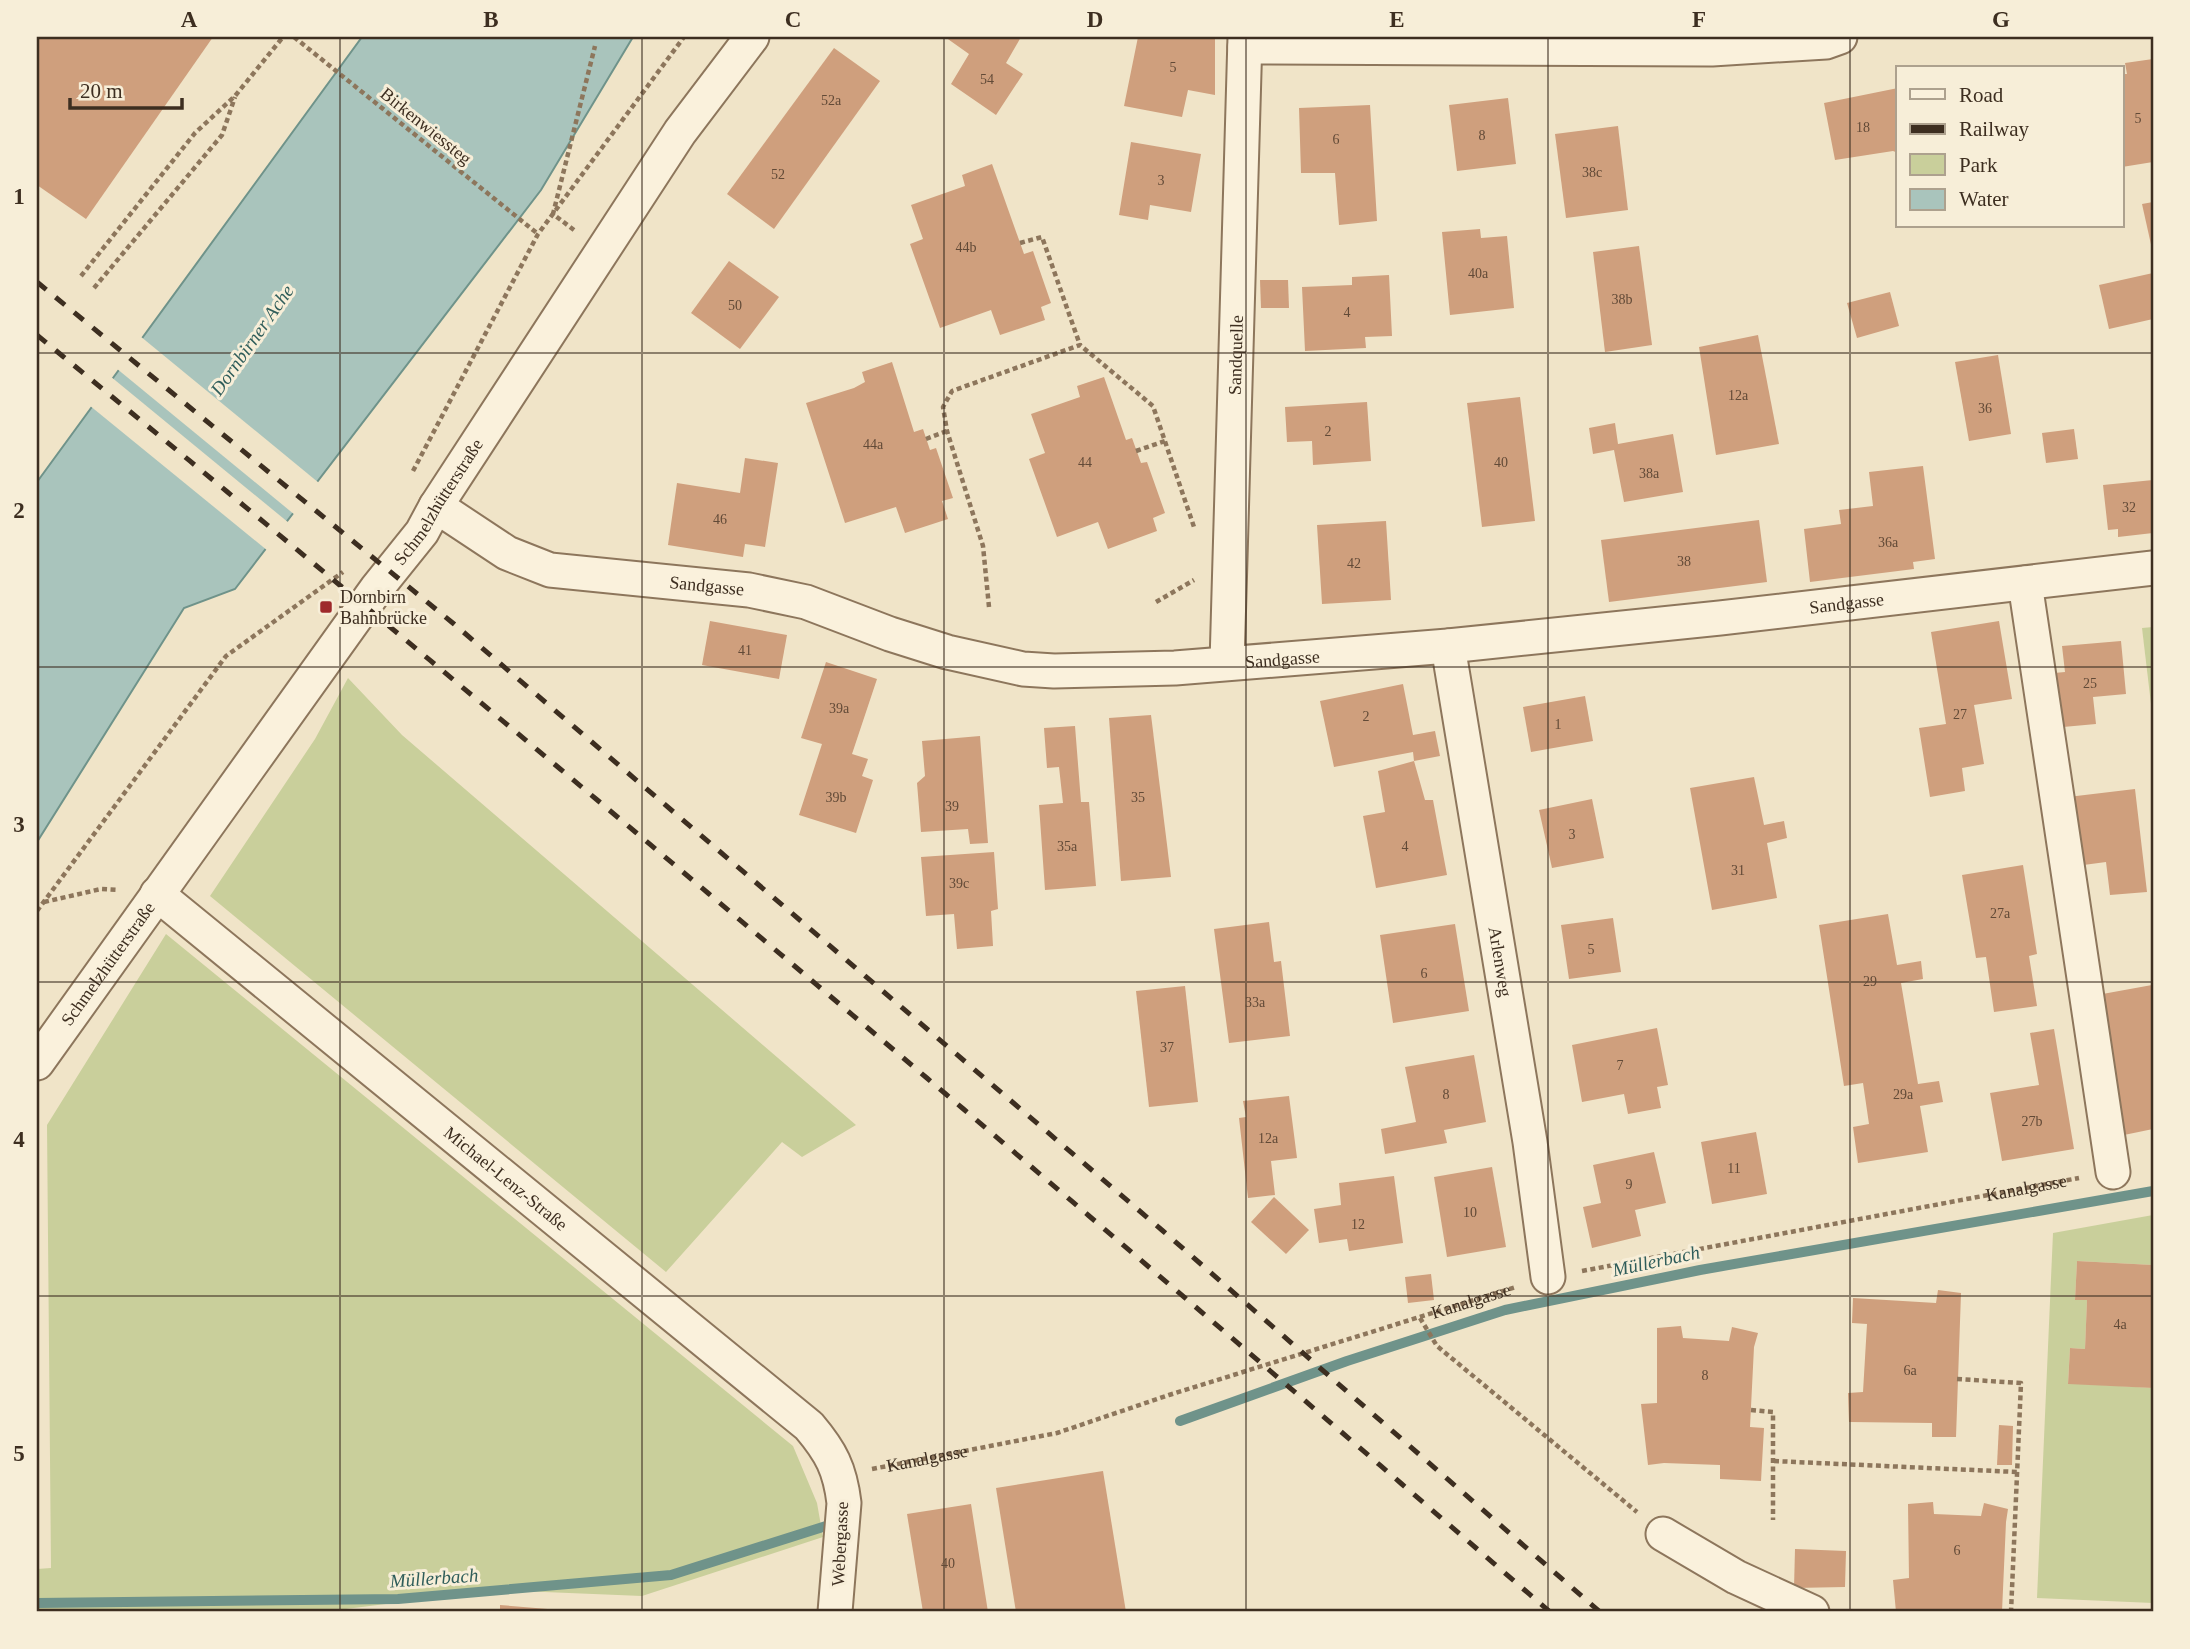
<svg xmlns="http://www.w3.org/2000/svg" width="2190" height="1649" font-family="Georgia,serif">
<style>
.green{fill:#c9cf9b}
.water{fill:#a9c4bc;stroke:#6f938a;stroke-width:2}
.pier{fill:#f0e4c8}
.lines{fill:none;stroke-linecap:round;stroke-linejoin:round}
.stream{stroke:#6f938a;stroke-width:10}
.building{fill:#cf9f7d}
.street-casing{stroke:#8d765c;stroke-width:37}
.path{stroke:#8d765c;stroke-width:4.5;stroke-dasharray:5 3.5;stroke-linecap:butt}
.street{stroke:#faf1dc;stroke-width:33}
.rail{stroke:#3d2e20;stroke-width:5;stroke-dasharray:12 12;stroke-linecap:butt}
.grid{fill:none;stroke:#3d2e20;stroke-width:2;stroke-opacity:0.55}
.poi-dot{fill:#9e2a2b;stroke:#f7eed8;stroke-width:2.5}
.labels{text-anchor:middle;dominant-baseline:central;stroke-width:6;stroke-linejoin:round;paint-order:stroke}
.number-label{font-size:14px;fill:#624a37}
.street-label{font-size:18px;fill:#3d2e20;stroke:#f7eed8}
.poi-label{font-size:18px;fill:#3d2e20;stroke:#f7eed8;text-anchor:start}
.water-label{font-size:19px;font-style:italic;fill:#2f5d5a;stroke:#f7eed8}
.neatline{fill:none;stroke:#3d2e20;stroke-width:2.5}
.grid-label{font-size:23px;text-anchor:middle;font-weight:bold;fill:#3d2e20}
</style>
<rect width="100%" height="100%" fill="#f0e4c8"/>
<!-- green -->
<g class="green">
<polygon points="2153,627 2153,721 2142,628"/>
<polygon points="348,678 402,735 856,1125 802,1157 782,1142 666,1272 210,896 315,739"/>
<polygon points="166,934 793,1446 817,1503 823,1537 642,1596 497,1590 322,1612 61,1612 37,1610 37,1569 51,1568 47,1125"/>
<polygon points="2153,1215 2153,1265 2077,1261 2075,1300 2087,1300 2085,1349 2070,1348 2068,1383 2153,1388 2153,1603 2037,1598 2053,1233"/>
</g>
<!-- water -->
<polygon class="water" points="362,37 633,37 541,190 235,589 184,608 37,842 37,482"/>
<!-- pier -->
<g class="pier">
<polygon points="140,336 319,483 295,515 116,368"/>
<polygon points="110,376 289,523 268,551 89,405"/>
</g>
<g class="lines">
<!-- stream -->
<g class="stream">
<polyline points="1180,1421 1347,1361 1505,1310 1700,1270 2153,1191"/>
<polyline points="37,1603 398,1599 671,1575 826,1526"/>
</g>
</g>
<!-- building -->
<g class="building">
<polygon points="37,37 213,37 86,219 37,185"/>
<polygon points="945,37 1021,37 1006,63 1023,74 996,115 951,84 969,54"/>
<polygon points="1138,37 1215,38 1215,95 1188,90 1182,117 1124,106"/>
<polygon points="834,48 880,81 774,229 727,194"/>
<polygon points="2153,59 2153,162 2122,167 2122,74 2127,74 2125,63"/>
<polygon points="1898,88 1898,153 1893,151 1835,160 1824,103"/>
<polygon points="1508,98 1516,164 1457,171 1449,105"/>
<polygon points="1370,105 1377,221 1339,225 1335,173 1301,173 1299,108"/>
<polygon points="1618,126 1628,210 1566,218 1555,134"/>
<polygon points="1131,142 1201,154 1191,212 1150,205 1148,220 1119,215"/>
<polygon points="992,164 1024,254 1033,251 1051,303 1041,307 1045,320 1000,335 991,310 940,328 910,244 923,239 911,205 965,186 962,175"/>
<polygon points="2153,202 2153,248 2152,249 2142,204"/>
<polygon points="1480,229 1481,238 1507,236 1514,308 1450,315 1442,232"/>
<polygon points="1639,246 1652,345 1605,352 1593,252"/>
<polygon points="729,261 779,297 740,349 691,313"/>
<polygon points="2153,273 2153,319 2109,329 2099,285"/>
<polygon points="1389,275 1392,336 1365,337 1366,348 1305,351 1302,287 1352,285 1352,277"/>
<polygon points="1260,280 1288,280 1289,308 1261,308"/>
<polygon points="1890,292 1899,326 1857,338 1847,303"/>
<polygon points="1758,335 1779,444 1716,455 1699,347"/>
<polygon points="1998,355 2011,434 1969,441 1955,362"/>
<polygon points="892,362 914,432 923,429 930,450 936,448 953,498 942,501 948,519 905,533 896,507 845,523 806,403 854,388 865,382 862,372"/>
<polygon points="1104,377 1126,440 1132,438 1141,463 1147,462 1165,513 1153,518 1157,531 1108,549 1098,522 1057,537 1029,459 1045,453 1031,414 1080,397 1077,386"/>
<polygon points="1520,397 1535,521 1482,527 1467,403"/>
<polygon points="1367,402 1371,461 1313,465 1312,441 1287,442 1285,407"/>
<polygon points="1615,423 1618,444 1673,434 1683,492 1624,502 1614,450 1593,454 1589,428"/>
<polygon points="2074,429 2078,459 2046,463 2042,433"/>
<polygon points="745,458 778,463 765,547 745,544 743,557 668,545 677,483 740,493"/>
<polygon points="1923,466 1935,559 1913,562 1914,569 1810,582 1804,529 1841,524 1839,510 1873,506 1869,472"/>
<polygon points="2153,480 2153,533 2118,537 2118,529 2108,530 2103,485"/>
<polygon points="1759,520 1767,582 1609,602 1601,540"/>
<polygon points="1386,521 1391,600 1322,604 1317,525"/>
<polygon points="710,621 787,635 779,679 702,665"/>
<polygon points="1999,621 2012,699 1974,705 1984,764 1962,768 1965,791 1930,797 1919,728 1946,724 1931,632"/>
<polygon points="2121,641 2126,694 2093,697 2096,724 2063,727 2060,696 2057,697 2054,673 2065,672 2062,646"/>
<polygon points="826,662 877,679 852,754 868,759 862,776 873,780 856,833 799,815 822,744 801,738"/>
<polygon points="1403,684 1413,735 1435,731 1440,756 1414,761 1413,752 1334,767 1320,701"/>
<polygon points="1585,696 1593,741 1531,752 1523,707"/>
<polygon points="1151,715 1171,877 1121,881 1109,718"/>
<polygon points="1075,726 1081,802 1089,802 1096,886 1045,890 1039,805 1063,803 1059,767 1047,768 1044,728"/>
<polygon points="980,736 988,843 970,844 968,829 921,832 917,783 925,776 922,741"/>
<polygon points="1414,761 1425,800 1433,800 1447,875 1376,888 1363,816 1385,812 1378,771"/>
<polygon points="1754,777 1764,825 1784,821 1787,838 1767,843 1777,898 1712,910 1690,788"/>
<polygon points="2135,789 2147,892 2110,895 2106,862 2076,866 2068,797"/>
<polygon points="1592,799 1604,858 1552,868 1539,810"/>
<polygon points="994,852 998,909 991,911 993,946 957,949 954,914 926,916 921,857"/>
<polygon points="2023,865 2037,954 2029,956 2037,1006 1994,1012 1986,957 1976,958 1962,875"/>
<polygon points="1888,914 1897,965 1921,961 1923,979 1901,983 1918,1084 1939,1081 1943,1102 1920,1106 1928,1152 1858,1163 1853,1127 1869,1124 1863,1083 1844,1086 1819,925"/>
<polygon points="1613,918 1621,972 1569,979 1561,925"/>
<polygon points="1269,922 1274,962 1281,961 1290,1036 1229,1043 1214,929"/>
<polygon points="1455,924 1469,1011 1393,1023 1380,935"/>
<polygon points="2152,985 2153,1129 2124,1135 2097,995"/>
<polygon points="1185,986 1198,1102 1149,1107 1136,991"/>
<polygon points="1657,1028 1668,1085 1657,1087 1661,1108 1628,1114 1624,1094 1582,1102 1572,1045"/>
<polygon points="2054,1029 2074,1149 2002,1161 1990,1093 2039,1085 2030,1033"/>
<polygon points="1474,1055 1486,1122 1444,1130 1447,1143 1385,1154 1381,1129 1416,1122 1405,1067"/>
<polygon points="1289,1096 1297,1158 1271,1161 1275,1195 1248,1198 1239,1118 1246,1117 1243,1101"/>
<polygon points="1756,1132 1767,1194 1712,1204 1701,1142"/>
<polygon points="1654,1152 1666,1203 1635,1210 1641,1236 1592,1248 1583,1207 1601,1203 1593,1165"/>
<polygon points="1492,1167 1506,1247 1447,1257 1434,1177"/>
<polygon points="1394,1176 1403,1243 1349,1251 1347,1239 1319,1243 1314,1209 1341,1205 1339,1183"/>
<polygon points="1274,1197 1309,1230 1286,1254 1251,1222"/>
<polygon points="2077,1261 2153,1265 2153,1388 2068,1384 2070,1348 2085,1349 2087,1300 2075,1300"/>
<polygon points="1431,1274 1434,1300 1408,1303 1405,1277"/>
<polygon points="1938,1290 1961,1293 1956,1437 1932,1437 1932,1423 1849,1422 1848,1393 1863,1392 1867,1324 1852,1323 1853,1298 1936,1303"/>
<polygon points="1681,1326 1683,1338 1729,1341 1732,1327 1758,1333 1754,1347 1750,1427 1764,1428 1761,1481 1720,1479 1720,1465 1664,1463 1648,1465 1641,1404 1657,1403 1657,1328"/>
<polygon points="1999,1425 2013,1426 2012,1465 1997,1465"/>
<polygon points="1103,1471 1126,1612 1016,1612 996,1488"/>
<polygon points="1933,1502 1934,1514 1981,1516 1984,1503 2008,1509 2006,1522 2002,1612 1896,1612 1893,1580 1909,1578 1908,1504"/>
<polygon points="971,1504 988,1612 923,1612 907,1514"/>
<polygon points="1795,1549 1846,1551 1845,1587 1794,1588"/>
<polygon points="500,1605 560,1610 560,1612 500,1612"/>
</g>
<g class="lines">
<defs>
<g id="street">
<polyline points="1245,47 1712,49 1826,42 1840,37"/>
<path id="s3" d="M436,506L507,553L550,570L749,590L806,602L890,634L947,652L1023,669L1054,671L1175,668L1448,646L1720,618L2153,568"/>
<polyline points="2025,583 2113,1172"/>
<path id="s4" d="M1448,646L1530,1142L1548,1277"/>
<path id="s5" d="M1227,663L1245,37"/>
<path id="s6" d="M157,894L809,1426C831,1452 840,1469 844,1503L835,1612"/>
<path id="s7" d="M37,1063L377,588L422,532L436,506L680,132L752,37"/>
<polyline points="1663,1534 1736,1577 1812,1612"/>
</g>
</defs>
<!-- street casing -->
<use href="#street" class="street-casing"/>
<!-- path -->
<g class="path">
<polyline points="294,37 538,234"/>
<polyline points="574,230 553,214 595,46"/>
<polyline points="1020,243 1042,237 1080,345"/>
<polyline points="81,276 195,133 235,96 283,37"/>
<polyline points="94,288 222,135 235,97"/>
<polyline points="926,439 947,431"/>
<polyline points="1136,451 1165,441"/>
<polyline points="413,471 538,234 684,37"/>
<polyline points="1156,602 1194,580"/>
<polyline points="989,607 983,546 947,431 943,407 952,391 1080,345 1153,406 1194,527"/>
<polyline points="44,902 101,889 118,890"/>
<polyline points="37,911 226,656 343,572"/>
<path id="s1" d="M1582,1271L2079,1178"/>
<polyline points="1420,1318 1437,1346 1637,1512"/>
<polyline points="1957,1379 2021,1383 2011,1612"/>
<polyline points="1751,1410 1773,1412 1773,1520"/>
<polyline points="1774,1461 2017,1472"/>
<path id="s2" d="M872,1469L1057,1433L1169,1395L1516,1287"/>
</g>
<!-- street -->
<use href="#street" class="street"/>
<!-- rail -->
<g class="rail">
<polyline points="37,282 454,624 1163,1231 1600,1612"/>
<path d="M37,335C547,754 1051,1180 1550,1612"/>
</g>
</g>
<!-- grid -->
<path class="grid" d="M340,37V1612M642,37V1612M944,37V1612M1246,37V1612M1548,37V1612M1850,37V1612M37,353H2153M37,667H2153M37,982H2153M37,1296H2153"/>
<!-- markers -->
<rect class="poi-dot" x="319" y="600" width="14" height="14" rx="3.5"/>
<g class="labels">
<!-- number labels -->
<g class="number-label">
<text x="1173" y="67">5</text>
<text x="987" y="79">54</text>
<text x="831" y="100">52a</text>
<text x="2138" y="118">5</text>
<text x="1863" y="127">18</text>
<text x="1482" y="135">8</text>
<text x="1336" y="139">6</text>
<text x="1592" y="172">38c</text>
<text x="778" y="174">52</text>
<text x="1161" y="180">3</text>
<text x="966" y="247">44b</text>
<text x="1478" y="273">40a</text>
<text x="1622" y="299">38b</text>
<text x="735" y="305">50</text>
<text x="1347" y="312">4</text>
<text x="1738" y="395">12a</text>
<text x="1985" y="408">36</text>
<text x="1328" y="431">2</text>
<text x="873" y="444">44a</text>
<text x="1085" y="462">44</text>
<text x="1501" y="462">40</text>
<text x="1649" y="473">38a</text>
<text x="2129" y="507">32</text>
<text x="720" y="519">46</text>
<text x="1888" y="542">36a</text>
<text x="1684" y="561">38</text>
<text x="1354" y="563">42</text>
<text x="745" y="650">41</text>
<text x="2090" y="683">25</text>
<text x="839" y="708">39a</text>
<text x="1960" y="714">27</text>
<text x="1366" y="716">2</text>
<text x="1558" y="724">1</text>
<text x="836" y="797">39b</text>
<text x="1138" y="797">35</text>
<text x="952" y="806">39</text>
<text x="1572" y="834">3</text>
<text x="1067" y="846">35a</text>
<text x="1405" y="846">4</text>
<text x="1738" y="870">31</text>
<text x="959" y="883">39c</text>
<text x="2000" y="913">27a</text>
<text x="1591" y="949">5</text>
<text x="1424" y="973">6</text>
<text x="1870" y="981">29</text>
<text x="1255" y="1002">33a</text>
<text x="1167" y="1047">37</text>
<text x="1620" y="1065">7</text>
<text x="1446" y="1094">8</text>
<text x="1903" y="1094">29a</text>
<text x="2032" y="1121">27b</text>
<text x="1268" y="1138">12a</text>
<text x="1734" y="1168">11</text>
<text x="1629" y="1184">9</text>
<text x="1470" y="1212">10</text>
<text x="1358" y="1224">12</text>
<text x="2120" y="1324">4a</text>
<text x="1910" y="1370">6a</text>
<text x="1705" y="1375">8</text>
<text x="1957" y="1550">6</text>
<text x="948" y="1563">40</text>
</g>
<!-- street labels -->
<g class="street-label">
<text transform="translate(426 126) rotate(39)">Birkenwiessteg</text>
<text stroke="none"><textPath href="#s5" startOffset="308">Sandquelle</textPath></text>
<text stroke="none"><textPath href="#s7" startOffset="690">Schmelzhütterstraße</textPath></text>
<text stroke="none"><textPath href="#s3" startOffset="289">Sandgasse</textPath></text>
<text stroke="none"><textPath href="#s3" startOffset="1444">Sandgasse</textPath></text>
<text stroke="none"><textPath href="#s3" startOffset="877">Sandgasse</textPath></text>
<text stroke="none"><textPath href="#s4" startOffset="320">Arlenweg</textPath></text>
<text stroke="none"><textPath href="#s7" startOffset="122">Schmelzhütterstraße</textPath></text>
<text stroke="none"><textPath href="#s6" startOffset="450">Michael-Lenz-Straße</textPath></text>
<text stroke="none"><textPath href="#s1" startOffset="452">Kanalgasse</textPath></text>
<text stroke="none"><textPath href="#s2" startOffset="623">Kanalgasse</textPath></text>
<text stroke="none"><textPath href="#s2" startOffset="56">Kanalgasse</textPath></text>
<text transform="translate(840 1544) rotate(-87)">Webergasse</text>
</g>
<!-- poi labels -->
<g class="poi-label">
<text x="340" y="597">Dornbirn<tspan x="340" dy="21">Bahnbrücke</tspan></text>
</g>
<!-- water labels -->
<g class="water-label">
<text transform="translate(252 340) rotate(-55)">Dornbirner Ache</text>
<text transform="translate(1656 1261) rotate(-12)">Müllerbach</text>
<text transform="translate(434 1578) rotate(-4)">Müllerbach</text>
</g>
</g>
<!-- border -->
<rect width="2190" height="1649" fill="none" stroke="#f7eed8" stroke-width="77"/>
<!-- legend -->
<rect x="1896" y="66" width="228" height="161" fill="#f7eed8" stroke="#ada18e" stroke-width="2"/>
<rect x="1910" y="89" width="35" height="10" fill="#faf1dc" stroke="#ada18e" stroke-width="2"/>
<text x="1959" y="102" font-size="21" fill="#3d2e20">Road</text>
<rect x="1910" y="124" width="35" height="10" fill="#3d2e20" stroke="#ada18e" stroke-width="2"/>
<text x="1959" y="136" font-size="21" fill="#3d2e20">Railway</text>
<rect x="1910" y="154" width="35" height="21" fill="#c9cf9b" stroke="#ada18e" stroke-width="2"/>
<text x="1959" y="172" font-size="21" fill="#3d2e20">Park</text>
<rect x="1910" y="189" width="35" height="21" fill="#a9c4bc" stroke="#ada18e" stroke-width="2"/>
<text x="1959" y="206" font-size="21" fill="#3d2e20">Water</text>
<!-- scale -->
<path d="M70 98v10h112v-10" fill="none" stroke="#3d2e20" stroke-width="3.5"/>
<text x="80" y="98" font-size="21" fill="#3d2e20" stroke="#f7eed8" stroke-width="5" paint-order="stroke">20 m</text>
<rect x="38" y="38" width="2114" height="1572" class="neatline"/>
<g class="grid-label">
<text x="189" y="27">A</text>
<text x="491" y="27">B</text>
<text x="793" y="27">C</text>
<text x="1095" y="27">D</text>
<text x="1397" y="27">E</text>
<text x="1699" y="27">F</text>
<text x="2001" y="27">G</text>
<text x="19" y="204">1</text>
<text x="19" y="518">2</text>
<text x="19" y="832">3</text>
<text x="19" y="1147">4</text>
<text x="19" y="1461">5</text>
</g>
</svg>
